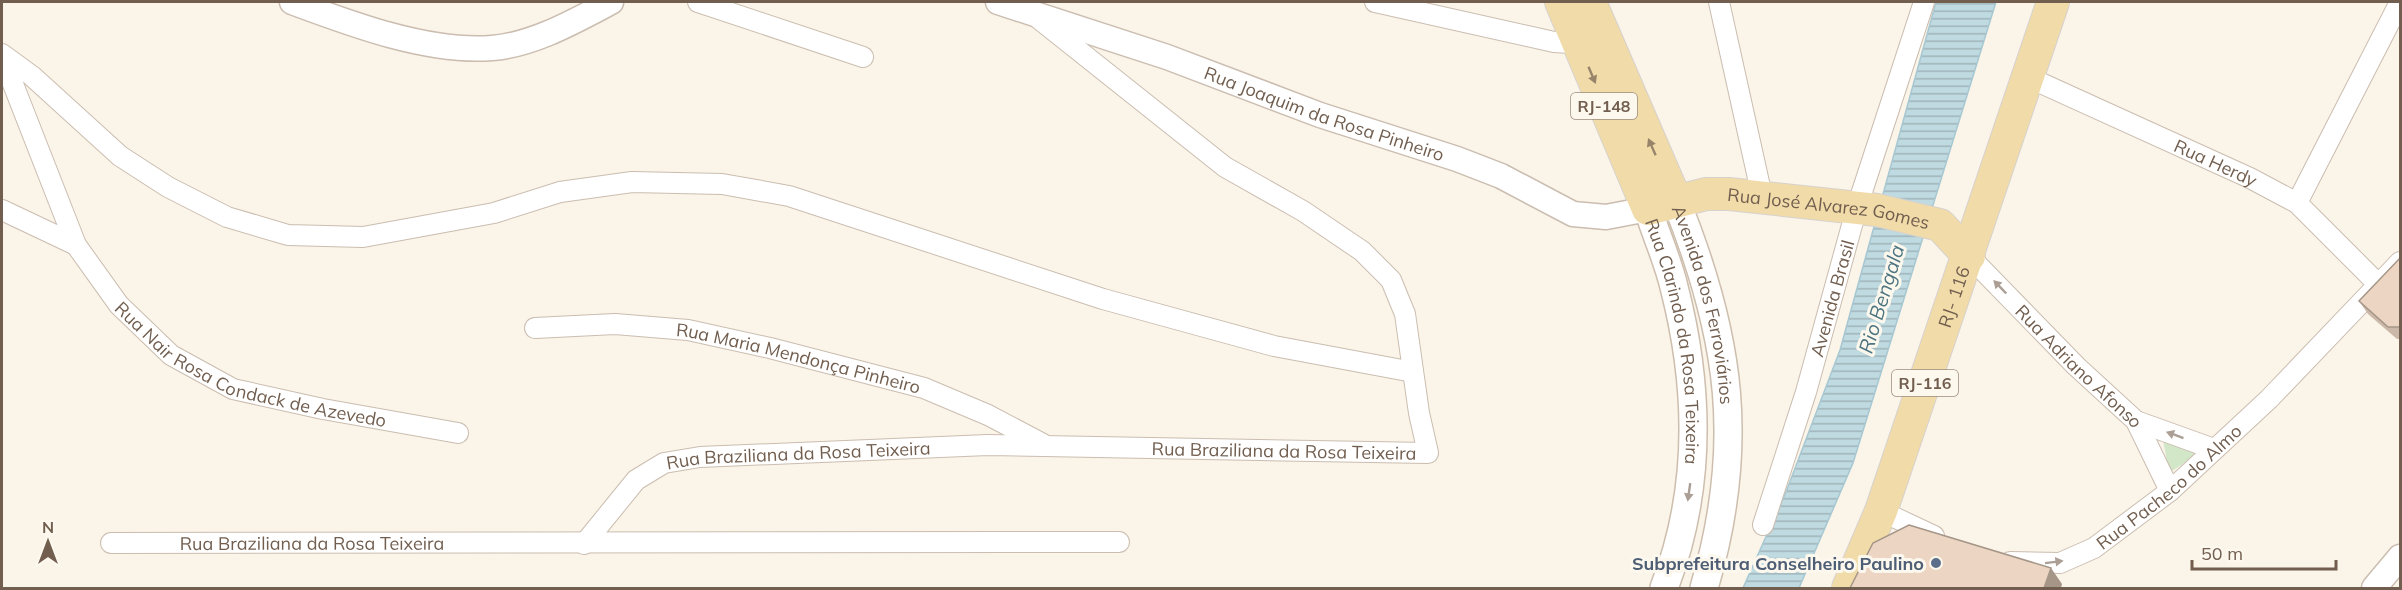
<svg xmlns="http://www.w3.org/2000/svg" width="2402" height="590" font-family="Mulish,sans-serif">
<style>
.green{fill:#d2e6c8}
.water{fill:url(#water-rules);stroke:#a7c8d2;stroke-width:1.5}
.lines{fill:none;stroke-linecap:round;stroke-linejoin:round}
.minor-casing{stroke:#cbbdb0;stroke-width:22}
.tertiary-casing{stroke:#cbbdb0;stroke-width:27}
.secondary-casing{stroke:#cdbeae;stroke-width:30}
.primary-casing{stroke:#d7d2ce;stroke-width:34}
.minor{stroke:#fff;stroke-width:20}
.tertiary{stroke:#fff;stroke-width:24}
.secondary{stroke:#fff;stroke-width:27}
.primary{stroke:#f0dba9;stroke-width:32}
.wall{fill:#cbb8a8}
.shaded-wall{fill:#a59688}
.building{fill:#ecd6c3;stroke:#a59688;stroke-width:1.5}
.oneway{fill:#97846a}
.oneway2{fill:#aa9e95}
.service-dot{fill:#5c6f8a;stroke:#fdf8ee;stroke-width:2}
.labels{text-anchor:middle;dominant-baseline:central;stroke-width:6;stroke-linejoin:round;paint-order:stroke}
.shield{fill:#fdf8ee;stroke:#9b8c7f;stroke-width:1.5}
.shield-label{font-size:16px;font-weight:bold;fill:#715e4f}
.street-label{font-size:18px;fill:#715e4f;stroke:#fdf8ee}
.service-label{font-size:18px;font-weight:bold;fill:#4e5e75;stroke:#fdf8ee;text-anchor:end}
.water-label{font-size:20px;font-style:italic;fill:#4c7481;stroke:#fdf8ee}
</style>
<defs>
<pattern id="water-rules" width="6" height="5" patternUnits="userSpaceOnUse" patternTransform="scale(1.5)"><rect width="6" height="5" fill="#bfdae1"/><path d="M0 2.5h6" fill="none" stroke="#a0b4b9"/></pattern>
</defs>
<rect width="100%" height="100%" fill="#faf4e9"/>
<!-- green -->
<polygon class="green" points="2162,434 2202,451 2169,473"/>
<!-- water -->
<polygon class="water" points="1936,2 1996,2 1853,463 1799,588 1743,588 1786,492 1840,350"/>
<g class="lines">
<defs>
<g id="minor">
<polyline points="698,2 863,57"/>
<polyline points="1375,2 1554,42 1586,44"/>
<polyline points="1719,2 1762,196"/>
<polyline points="2,54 32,76 120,156 168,187 227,217 288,235 363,237 494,213 560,192 632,182 722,184 789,196 1103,299 1274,346 1413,372"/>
<path id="s1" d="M2,56L76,245L119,305L171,355L233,389L323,409L458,433"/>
<path id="s2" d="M2030,78L2250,178L2297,203L2378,284"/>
<polyline points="2297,203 2400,2"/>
<polyline points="2,210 76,245"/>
<path id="s3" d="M1969,256L2076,366L2136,421L2170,491"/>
<path id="s4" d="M535,328L615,324L688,330L770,348L924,388L988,415L1043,444"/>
<polyline points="2136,421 2214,449"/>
<polyline points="1881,511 1934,536"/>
<path id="s5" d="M1763,525L1806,392L1857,207L1924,2"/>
<path id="s6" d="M111,543L1119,542"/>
<path id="s7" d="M584,544L636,480L664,463L700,457L988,445L1428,453L1419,413L1405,314L1391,280L1362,251L1303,211L1225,167L1039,19"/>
<path id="s8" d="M2010,562L2060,563L2094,548L2170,491L2269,399L2400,262"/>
</g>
<g id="tertiary">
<path d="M292,2C351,24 428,53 492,48C533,45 575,21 611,2"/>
<path id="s9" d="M998,2L1167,57L1320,115L1457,159L1501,176L1573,214L1606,217L1648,209"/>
<polyline points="2374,588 2400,557"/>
</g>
<g id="secondary">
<path id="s10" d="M1676,201C1731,337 1746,446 1704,588"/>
<path id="s11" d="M1648,209C1656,235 1668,261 1674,287C1700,388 1702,490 1664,588"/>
</g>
<g id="primary">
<path id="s12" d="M1561,2L1648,209L1706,194H1729L1877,210L1940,225L1969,256"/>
<polyline points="1590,2 1676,201"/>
<path id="s13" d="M1848,588L1881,511L2053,2"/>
</g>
</defs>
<!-- minor casing -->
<use href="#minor" class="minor-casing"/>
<!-- tertiary casing -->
<use href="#tertiary" class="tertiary-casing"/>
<!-- secondary casing -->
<use href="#secondary" class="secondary-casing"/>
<!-- primary casing -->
<use href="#primary" class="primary-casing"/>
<!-- minor -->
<use href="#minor" class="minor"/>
<!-- tertiary -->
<use href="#tertiary" class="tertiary"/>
<!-- secondary -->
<use href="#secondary" class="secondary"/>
<!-- primary -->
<use href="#primary" class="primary"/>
</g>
<!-- wall -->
<polygon class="wall" points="2400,258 2400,339 2397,339 2368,314 2359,301"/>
<!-- shaded-wall -->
<polygon class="shaded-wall" points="2051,568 2062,584 2061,588 2044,588"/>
<!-- building -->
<g class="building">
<polygon points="2400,258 2400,327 2388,327 2359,301"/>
<polygon points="1909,525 2051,568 2044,588 1850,588 1873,543"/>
</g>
<!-- one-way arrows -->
<defs><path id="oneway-solid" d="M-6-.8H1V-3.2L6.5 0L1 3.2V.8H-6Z" transform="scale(1.5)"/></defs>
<g class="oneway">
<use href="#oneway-solid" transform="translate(1592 75) rotate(67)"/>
<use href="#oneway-solid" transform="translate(1652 147) rotate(-114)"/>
</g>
<g class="oneway2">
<use href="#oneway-solid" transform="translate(2000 287) rotate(-134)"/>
<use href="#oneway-solid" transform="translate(2175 435) rotate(-160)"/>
<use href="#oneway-solid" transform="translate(1689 492) rotate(98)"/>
<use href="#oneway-solid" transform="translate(2054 562) rotate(-7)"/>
</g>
<!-- markers -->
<circle class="service-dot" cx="1936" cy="563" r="6"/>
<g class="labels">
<!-- shield labels -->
<g class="shield">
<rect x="1571" y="93" width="66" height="26" rx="4.5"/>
<rect x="1892" y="370" width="66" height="26" rx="4.5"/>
</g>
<g class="shield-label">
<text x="1604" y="106">RJ-148</text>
<text x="1925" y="383">RJ-116</text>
</g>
<!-- street labels -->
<g class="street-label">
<text stroke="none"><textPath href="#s9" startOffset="345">Rua Joaquim da Rosa Pinheiro</textPath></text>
<text stroke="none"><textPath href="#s2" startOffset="204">Rua Herdy</textPath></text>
<text stroke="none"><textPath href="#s12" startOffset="408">Rua José Alvarez Gomes</textPath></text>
<text stroke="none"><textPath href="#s13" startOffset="310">RJ- 116</textPath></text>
<text stroke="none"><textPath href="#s5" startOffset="237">Avenida Brasil</textPath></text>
<text stroke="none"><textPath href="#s10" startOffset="108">Avenida dos Ferroviários</textPath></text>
<text stroke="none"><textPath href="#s11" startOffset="136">Rua Clarindo da Rosa Teixeira</textPath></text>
<text stroke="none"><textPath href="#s1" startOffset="426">Rua Nair Rosa Condack de Azevedo</textPath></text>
<text stroke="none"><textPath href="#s4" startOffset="267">Rua Maria Mendonça Pinheiro</textPath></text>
<text stroke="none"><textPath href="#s3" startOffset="156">Rua Adriano Afonso</textPath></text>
<text stroke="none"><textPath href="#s7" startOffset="736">Rua Braziliana da Rosa Teixeira</textPath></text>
<text stroke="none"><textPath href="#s7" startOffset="250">Rua Braziliana da Rosa Teixeira</textPath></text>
<text stroke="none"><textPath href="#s8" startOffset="184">Rua Pacheco do Almo</textPath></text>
<text stroke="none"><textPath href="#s6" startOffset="201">Rua Braziliana da Rosa Teixeira</textPath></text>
</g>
<!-- service labels -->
<g class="service-label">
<text x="1924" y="563">Subprefeitura Conselheiro Paulino</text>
</g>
<!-- water labels -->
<g class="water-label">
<text transform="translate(1881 299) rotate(-73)">Rio Bengala</text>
</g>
</g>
<!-- border -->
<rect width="2402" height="590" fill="none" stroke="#715e4f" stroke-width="6"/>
<!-- north arrow -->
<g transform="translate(48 542)" stroke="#fdf8ee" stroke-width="4.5" paint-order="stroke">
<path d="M0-4.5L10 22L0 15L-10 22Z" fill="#715e4f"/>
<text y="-9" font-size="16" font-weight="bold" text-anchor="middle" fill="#715e4f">N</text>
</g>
<!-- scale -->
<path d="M2192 560v9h144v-9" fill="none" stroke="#715e4f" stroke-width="3"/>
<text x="2201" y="560" font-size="18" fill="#715e4f" stroke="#fdf8ee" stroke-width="4.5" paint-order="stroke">50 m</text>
</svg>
